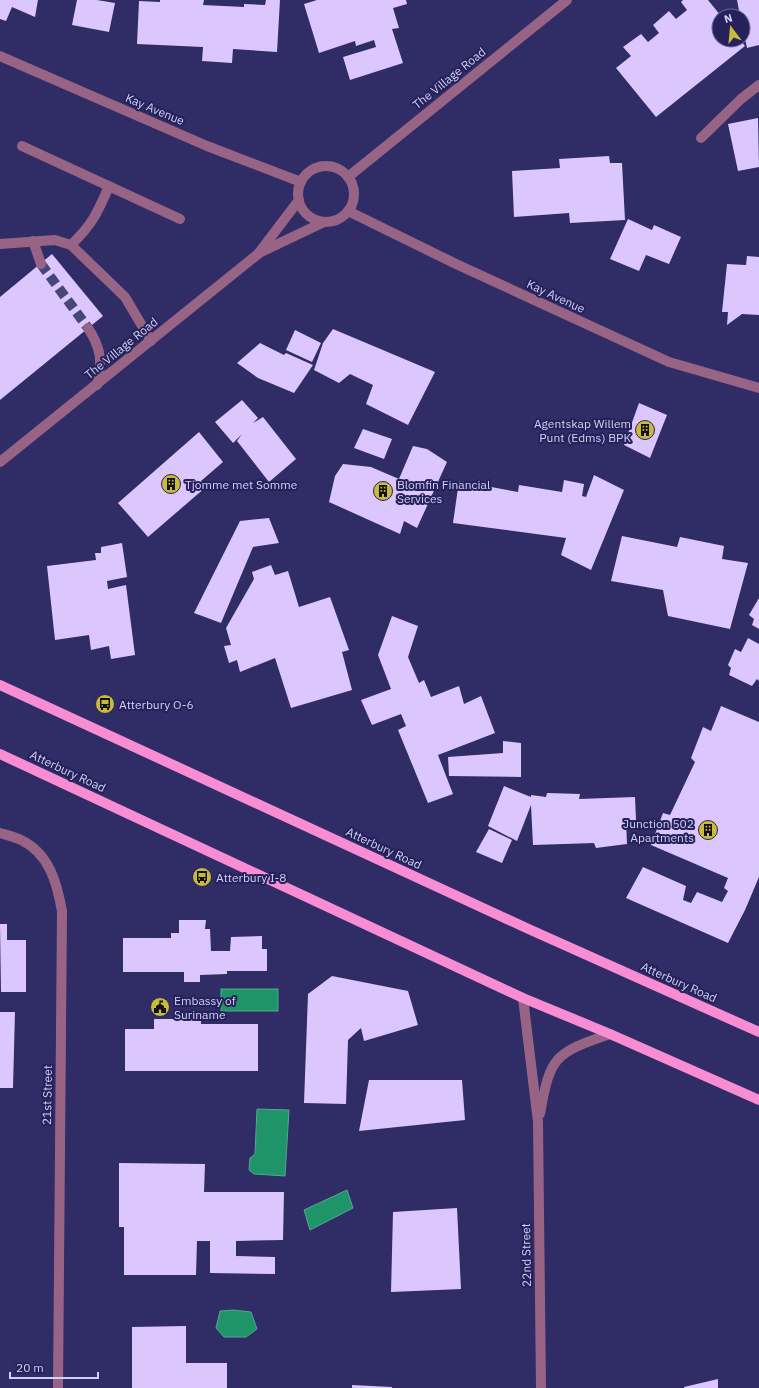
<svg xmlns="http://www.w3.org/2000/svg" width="759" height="1388" font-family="'IBM Plex Sans',sans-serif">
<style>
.water{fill:#1f9468;stroke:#54a793}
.building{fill:#dbc7fe}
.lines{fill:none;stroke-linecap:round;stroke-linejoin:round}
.minor-tunnel{stroke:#47457c;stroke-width:10;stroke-dasharray:10 5;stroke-linecap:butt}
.minor{stroke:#986485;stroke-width:10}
.major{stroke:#f98dd3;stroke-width:10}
.labels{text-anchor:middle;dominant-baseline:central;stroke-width:4;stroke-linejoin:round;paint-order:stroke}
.street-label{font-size:12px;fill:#d0d3f7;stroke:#26215a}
.poi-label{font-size:12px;fill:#d0d3f7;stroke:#26215a;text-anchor:start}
</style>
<rect width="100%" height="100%" fill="#2f2c66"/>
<!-- water -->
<g class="water">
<rect x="221" y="989" width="57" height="22"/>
<polygon points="257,1109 289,1110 285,1176 254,1174 249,1170 250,1158 255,1154"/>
<polygon points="347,1190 353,1208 310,1230 304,1210"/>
<polygon points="233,1310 251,1312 257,1329 246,1337 224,1337 216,1328 220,1311"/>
</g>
<!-- building -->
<g class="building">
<polygon points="0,0 38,0 35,17 12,7 6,21 0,19"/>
<polygon points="77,0 97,0 115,3 109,32 72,25"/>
<polygon points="160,0 204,0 203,5 244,7 244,4 265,5 266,0 280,0 277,52 233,49 232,63 202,61 203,47 137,44 139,1 160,2"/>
<polygon points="317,0 406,0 407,4 393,8 399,28 392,29 403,63 350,80 343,57 376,47 374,40 356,46 355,41 319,53 304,4"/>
<polygon points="683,0 708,0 721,16 719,16 719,40 740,40 745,46 656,117 616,68 631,56 623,47 641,34 648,42 659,33 653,25 669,11 676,19 687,10 681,2"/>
<polygon points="737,0 759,0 759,45 747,48 743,29 743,16 740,16"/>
<polygon points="758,118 759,167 738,171 728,124"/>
<polygon points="609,156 610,163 622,163 625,220 570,223 569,213 514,217 512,171 560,168 559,159"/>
<polygon points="628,219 652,230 654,225 681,237 669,264 646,255 639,271 610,259"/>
<polygon points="52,254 103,316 0,400 0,297"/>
<polygon points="747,256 759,257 759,315 742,314 727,325 728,312 722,312 727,264 746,265"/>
<polygon points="333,329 435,372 408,425 366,404 373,385 350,374 339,383 314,370 323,343"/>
<polygon points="295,330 321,343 312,362 286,350"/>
<polygon points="260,343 284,355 286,353 313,365 294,393 258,378 237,363"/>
<polygon points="242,400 258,418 253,423 263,417 296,459 269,482 237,441 242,434 233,443 215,422"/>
<polygon points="639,403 667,415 650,458 624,445"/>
<polygon points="363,429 392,439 384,459 354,448"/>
<polygon points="199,432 223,462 201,481 206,487 148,537 118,503"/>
<polygon points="413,446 427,449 447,462 417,528 404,521 400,534 329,502 335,476 343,464 371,467 399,479"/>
<polygon points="594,475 624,490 591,570 561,555 566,538 453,523 459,481 518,492 519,485 562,492 564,480 584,484 582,496 586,497"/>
<polygon points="269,518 279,543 253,547 221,623 194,613 240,521"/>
<polygon points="622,536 677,547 680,537 724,546 722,559 748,563 730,629 668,616 663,590 611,581"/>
<polygon points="122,543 127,577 107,581 108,589 126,585 135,655 111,659 109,646 91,650 89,635 55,640 47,566 96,560 95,553 101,553 101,547"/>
<polygon points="271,565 275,575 288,571 299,607 330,597 349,650 342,652 352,690 291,708 275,658 240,672 237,660 229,663 224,646 231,645 226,628 254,579 252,572"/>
<polygon points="759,598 759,629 752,625 754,619 749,615"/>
<polygon points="392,616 418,626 408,657 419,683 424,680 431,697 459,686 464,704 481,696 495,733 438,755 453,794 428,803 398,730 406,726 401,714 372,725 361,700 391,689 378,655"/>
<polygon points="748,638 759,644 759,681 757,679 752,686 729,675 731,668 728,665 735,649 741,652"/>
<polygon points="721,706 759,722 759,877 745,910 728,943 626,898 643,867 686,886 683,900 691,903 697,892 722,902 728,891 724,888 728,878 651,845 663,813 670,815 695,762 691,758 703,727 711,731"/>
<polygon points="503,741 521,743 521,777 449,776 448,757 503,753"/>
<polygon points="504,786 531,797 531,795 546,797 547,793 580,794 579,799 635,797 636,820 626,821 627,844 596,848 594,843 533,845 531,805 517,841 488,826"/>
<polygon points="489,829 512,840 502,863 476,852"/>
<polygon points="179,920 206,920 205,929 210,929 211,951 230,951 231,937 262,936 262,949 267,949 267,971 227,971 227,974 200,975 200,982 184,982 184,972 123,972 123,938 171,938 171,933 179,933"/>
<polygon points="0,924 7,924 7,940 26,940 26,992 1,992"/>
<polygon points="332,976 408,991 418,1025 364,1041 361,1028 348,1040 346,1104 304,1103 308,994"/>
<polygon points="0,1012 15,1012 13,1088 0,1088"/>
<polygon points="154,1019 201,1019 201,1024 258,1024 258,1071 125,1071 125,1029 154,1029"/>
<polygon points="369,1080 462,1080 465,1120 359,1131"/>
<polygon points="119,1163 205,1164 204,1192 284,1192 283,1240 236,1241 236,1256 275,1257 275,1274 210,1273 210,1241 197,1241 196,1275 124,1275 124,1227 119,1227"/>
<polygon points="457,1208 461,1289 391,1292 393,1212"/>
<polygon points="186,1326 186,1363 227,1363 227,1388 132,1388 132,1327"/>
<polygon points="718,1379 718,1388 684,1388 684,1387"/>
<polygon points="352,1385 392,1387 392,1388 352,1388"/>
</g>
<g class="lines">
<!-- minor-tunnel -->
<polyline class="minor-tunnel" points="41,264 88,328"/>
<!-- minor -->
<g class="minor">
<polyline points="0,56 207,146 301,182"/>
<polyline points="701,138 741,99 759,85"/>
<polyline points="22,146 180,219"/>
<circle cx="326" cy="194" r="28"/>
<polyline points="348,177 567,0"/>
<polyline points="348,211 456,264 669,362 759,388"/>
<polyline points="33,241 41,264"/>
<polyline points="0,244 55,240 71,245 125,297 151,341"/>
<path d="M71,245C92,225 98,212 109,186"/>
<polyline points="259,253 324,222"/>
<path d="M88,328C101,348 103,362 97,385"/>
<polyline points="0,462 258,254 299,200"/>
<path d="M0,833C7,835 15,837 21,840C49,853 57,883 62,911L58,1388"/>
<polyline points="523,998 538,1122 541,1388"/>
<path d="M540,1114C550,1057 554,1053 610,1034"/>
</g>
<!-- major -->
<g class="major">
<polyline points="0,685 533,931 759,1032"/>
<polyline points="0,754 523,998 610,1034 759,1100"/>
</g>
</g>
<!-- icons -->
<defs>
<symbol id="building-disc" viewBox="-11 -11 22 22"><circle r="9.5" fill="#caba39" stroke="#26215a"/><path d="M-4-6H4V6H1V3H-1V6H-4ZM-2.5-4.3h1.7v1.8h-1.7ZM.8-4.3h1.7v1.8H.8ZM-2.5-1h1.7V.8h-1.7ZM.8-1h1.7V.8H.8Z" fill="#111"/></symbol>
<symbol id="bus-disc" viewBox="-11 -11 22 22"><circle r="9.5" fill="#caba39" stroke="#26215a"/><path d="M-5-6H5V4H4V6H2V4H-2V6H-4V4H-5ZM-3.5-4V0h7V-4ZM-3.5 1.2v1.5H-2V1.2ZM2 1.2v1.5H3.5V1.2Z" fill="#111"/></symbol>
<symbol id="civic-disc" viewBox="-11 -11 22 22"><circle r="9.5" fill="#caba39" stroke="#26215a"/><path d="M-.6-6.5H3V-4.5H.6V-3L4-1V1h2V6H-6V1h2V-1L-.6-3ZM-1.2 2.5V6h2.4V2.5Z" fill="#111"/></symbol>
</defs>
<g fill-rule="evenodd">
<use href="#building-disc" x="634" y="419" width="22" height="22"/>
<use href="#building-disc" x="160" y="473" width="22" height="22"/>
<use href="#building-disc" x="372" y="480" width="22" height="22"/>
<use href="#bus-disc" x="94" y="693" width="22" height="22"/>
<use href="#building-disc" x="697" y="819" width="22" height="22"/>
<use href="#bus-disc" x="191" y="866" width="22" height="22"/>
<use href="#civic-disc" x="149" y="996" width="22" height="22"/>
</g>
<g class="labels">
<!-- street labels -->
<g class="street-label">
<text transform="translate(449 78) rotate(-39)">The Village Road</text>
<text transform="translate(155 109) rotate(23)">Kay Avenue</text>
<text transform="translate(556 296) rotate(25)">Kay Avenue</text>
<text transform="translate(121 348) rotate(-39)">The Village Road</text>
<text transform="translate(68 771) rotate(25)">Atterbury Road</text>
<text transform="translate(384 848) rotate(25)">Atterbury Road</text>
<text transform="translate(679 982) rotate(24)">Atterbury Road</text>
<text transform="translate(47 1095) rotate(-89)">21st Street</text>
<text transform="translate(526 1255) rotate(-91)">22nd Street</text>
</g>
<!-- poi labels -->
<g class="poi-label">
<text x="631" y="423" text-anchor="end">Agentskap Willem<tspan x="631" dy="14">Punt (Edms) BPK</tspan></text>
<text x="185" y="484">Tjomme met Somme</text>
<text x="397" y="484">Blomfin Financial<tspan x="397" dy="14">Services</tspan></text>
<text x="119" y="704">Atterbury O-6</text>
<text x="694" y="823" text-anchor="end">Junction 502<tspan x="694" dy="14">Apartments</tspan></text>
<text x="216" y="877">Atterbury I-8</text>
<text x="174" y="1000">Embassy of<tspan x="174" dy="14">Suriname</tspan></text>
</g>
</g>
<!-- north arrow -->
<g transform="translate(731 28) rotate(344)"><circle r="19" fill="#26215a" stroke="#6a6899"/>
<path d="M0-3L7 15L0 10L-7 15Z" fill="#caba39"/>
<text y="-6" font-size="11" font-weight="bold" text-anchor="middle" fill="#d0d3f7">N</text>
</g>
<!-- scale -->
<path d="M10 1372v6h88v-6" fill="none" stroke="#d0d3f7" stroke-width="2"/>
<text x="16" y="1372" font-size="12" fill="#d0d3f7" stroke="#26215a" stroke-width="3" paint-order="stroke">20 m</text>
</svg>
